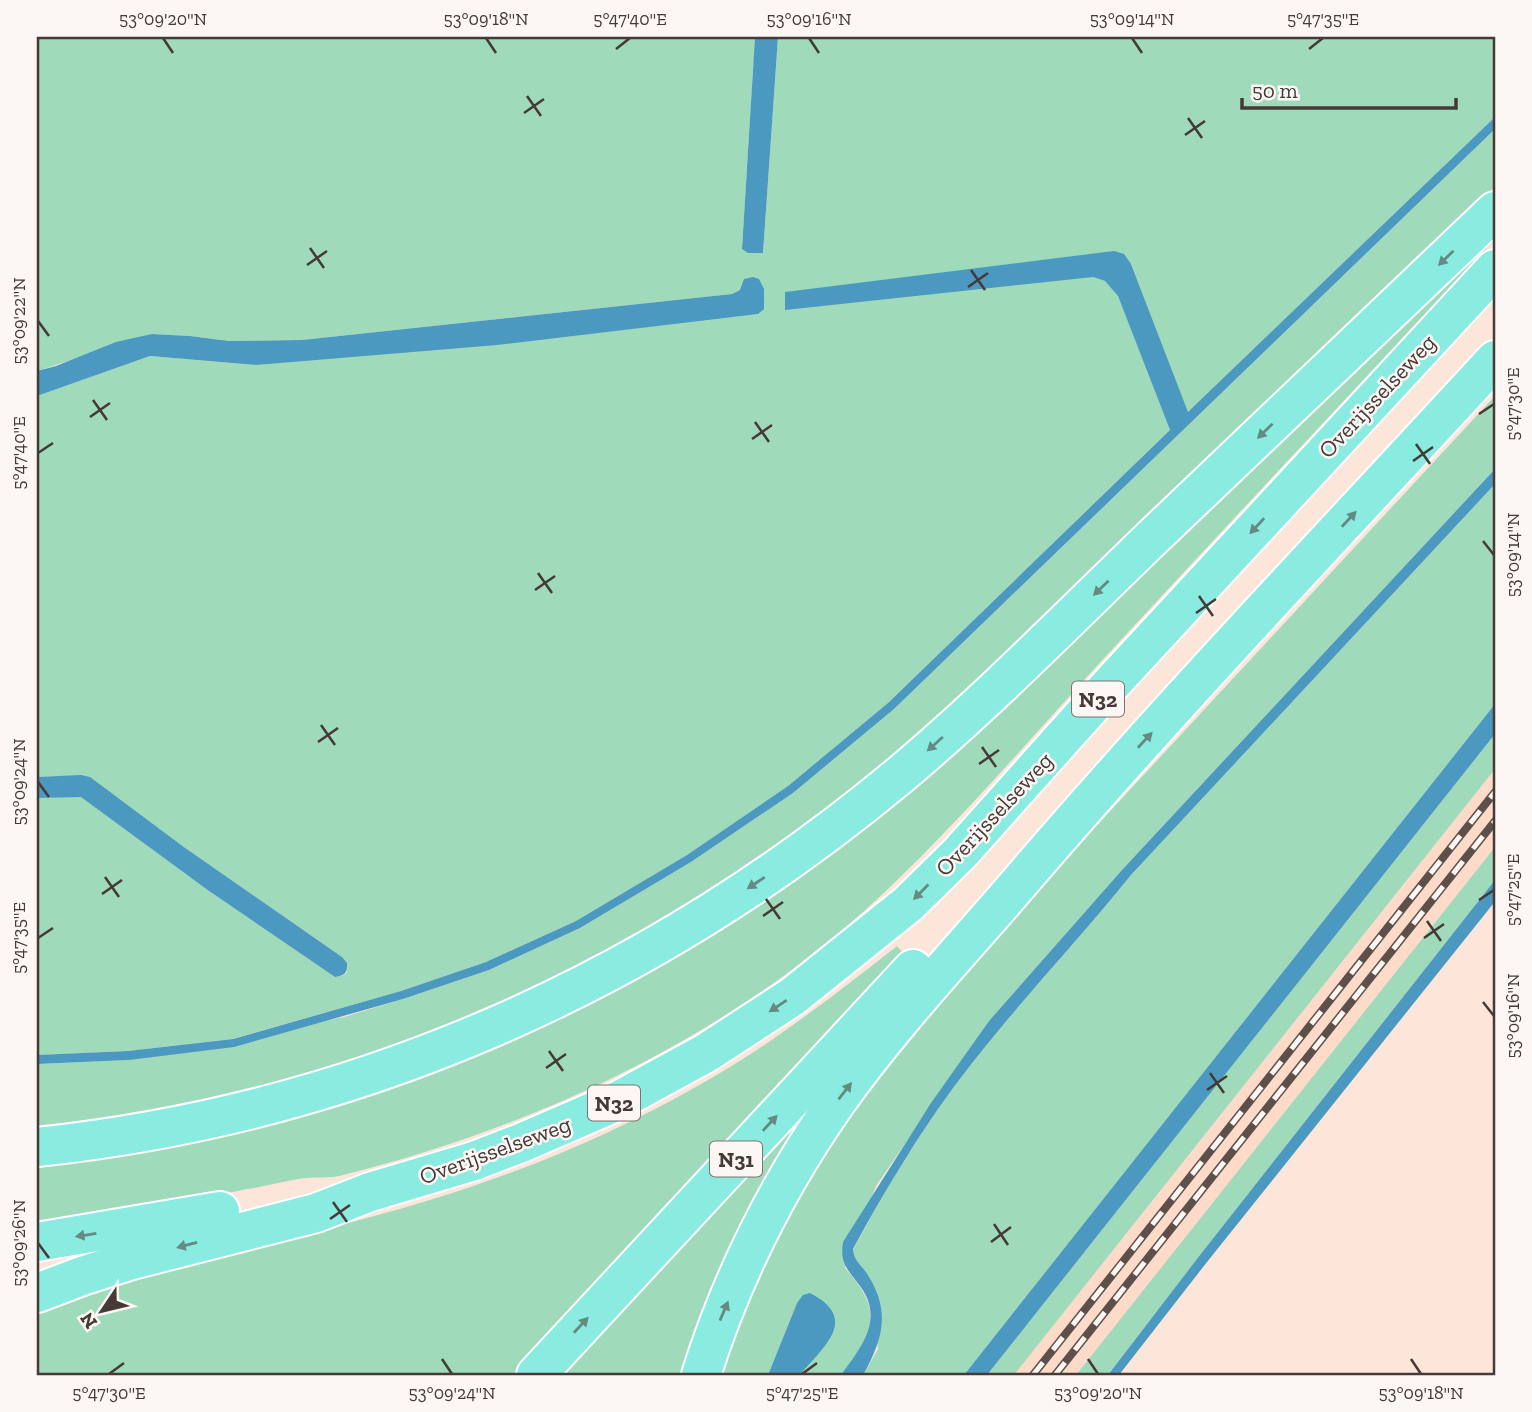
<svg xmlns="http://www.w3.org/2000/svg" width="1532" height="1412" font-family="'Zilla Slab',serif">
<style>
.built{fill:#fedbc9}
.green{fill:#9fdabb}
.water{fill:#4b98c0}
.lines{fill:none;stroke-linecap:round;stroke-linejoin:round}
.highway-casing{stroke:#fff;stroke-width:42}
.highway{stroke:#8aebe1;stroke-width:38}
.rail-casing{stroke:#5d504a;stroke-width:8}
.rail{stroke:#fcf7f4;stroke-width:5;stroke-dasharray:16;stroke-linecap:butt}
.oneway{fill:#648a82}
.ticks{fill:none;stroke:#453a35;stroke-width:2.5}
.labels{text-anchor:middle;dominant-baseline:central;stroke-width:5;stroke-linejoin:round;paint-order:stroke}
.shield{fill:#fcf7f4;stroke:#7c736e;stroke-width:2}
.shield-label{font-size:21px;font-weight:bold;fill:#453a35}
.street-label{font-size:23px;fill:#453a35;stroke:#fcf7f4}
.neatline{fill:none;stroke:#453a35;stroke-width:2.5}
.ticks-label{font-size:18px;text-anchor:middle;fill:#453a35}
</style>
<rect width="100%" height="100%" fill="#fce6da"/>
<!-- built -->
<polygon class="built" points="1495,769 1495,847 1076,1375 1014,1375"/>
<!-- green -->
<g class="green">
<polygon points="37,37 755,37 742,249 763,253 778,37 1495,37 1495,117 1188,413 1131,264 1093,277 1105,281 1118,295 1170,430 888,703 788,786 687,855 576,921 486,962 401,991 232,1039 128,1051 37,1055 37,798 81,796 209,891 335,977 344,975 347,972 342,957 181,845 66,776 37,777 37,396 150,356 256,365 758,314 740,290 732,294 302,340 229,341 190,336 152,334 37,371"/>
<polygon points="1495,129 1495,191 1307,373 1011,652 856,789 703,899 568,976 411,1043 229,1098 37,1131 37,1064 129,1060 344,1017 403,999 489,970 580,928 691,862 793,793 894,709"/>
<path d="M1495,231V240C1370,373 1244,507 1120,641C1035,732 954,830 862,913C775,991 667,1056 560,1102C490,1132 417,1157 343,1175C329,1179 313,1176 298,1179C211,1197 124,1213 37,1226V1160L132,1147L682,946Z"/>
<path d="M1495,396V469L1122,870L989,1021L876,1186L845,1268C885,1313 874,1331 841,1375H800L824,1346L797,1303L768,1375H719C745,1296 780,1216 827,1147C915,1018 1032,896 1138,781C1257,653 1376,524 1495,396Z"/>
<path d="M1495,484V704L964,1375H863L878,1349L869,1277L853,1256V1250C879,1201 907,1154 938,1109C996,1026 1068,953 1131,875Z"/>
<polygon points="1495,734 1495,769 1014,1375 987,1375"/>
<polygon points="1495,847 1495,880 1200,1255 1108,1375 1076,1375"/>
<path d="M897,946L905,955L515,1375H37V1314C181,1257 336,1234 482,1183C581,1149 679,1102 766,1044C811,1013 854,980 897,946Z"/>
<polygon points="833,1075 683,1375 565,1375 806,1104"/>
</g>
<!-- water -->
<g class="water">
<polygon points="755,37 778,37 763,253 748,253 742,249"/>
<polygon points="1495,117 1495,129 894,709 793,793 691,862 580,928 489,970 403,999 234,1047 129,1060 37,1064 37,1055 128,1051 233,1039 401,991 486,962 576,921 687,855 788,786 888,703 1170,430 1118,296 1105,281 1093,277 785,310 785,292 1114,251 1124,254 1131,264 1188,412"/>
<polygon points="753,277 759,279 764,289 764,309 758,314 497,345 256,365 150,356 37,396 37,371 56,366 116,342 152,334 190,336 229,341 302,340 732,294 740,290 744,279"/>
<path d="M1495,469V484L1131,875C1068,953 996,1026 938,1109C907,1154 879,1201 853,1249C853,1261 864,1267 869,1277C891,1313 882,1341 863,1375H841C863,1345 886,1317 857,1282C846,1268 840,1261 843,1242L931,1103L989,1021L1122,870Z"/>
<polygon points="1495,704 1495,734 987,1375 964,1375"/>
<path d="M81,775L90,777L181,845L342,957L347,963C347,974 345,975 335,977L209,891L81,797L37,798V777Z"/>
<polygon points="1495,880 1495,904 1493,904 1207,1262 1119,1375 1108,1375 1200,1255"/>
<path d="M810,1293C860,1319 824,1346 800,1375H768L797,1303L803,1295Z"/>
</g>
<g class="lines">
<defs>
<g id="highway">
<path d="M37,1147C359,1113 652,982 900,775C989,700 1070,617 1153,537C1267,428 1381,319 1495,211"/>
<polyline points="37,1242 220,1211"/>
<polyline points="37,1293 82,1276 132,1260 316,1213 370,1192 474,1161 521,1143 618,1101 706,1053 792,997 908,904 960,853 1112,683 1495,269"/>
<polyline points="536,1375 913,969"/>
<path d="M701,1375C732,1277 778,1185 837,1101C893,1022 962,950 1025,876C1176,700 1338,531 1495,360"/>
</g>
</defs>
<!-- highway casing -->
<use href="#highway" class="highway-casing"/>
<!-- highway -->
<use href="#highway" class="highway"/>
<defs>
<g id="rail">
<polyline points="1033,1375 1495,792"/>
<polyline points="1055,1375 1495,821"/>
</g>
</defs>
<!-- rail casing -->
<use href="#rail" class="rail-casing"/>
<!-- rail -->
<use href="#rail" class="rail"/>
</g>
<!-- one-way arrows -->
<defs><path id="oneway-solid" d="M-6-.8H1V-3.2L6.5 0L1 3.2V.8H-6Z" transform="scale(1.75)"/></defs>
<g class="oneway">
<use href="#oneway-solid" transform="translate(1446 258) rotate(136)"/>
<use href="#oneway-solid" transform="translate(1265 431) rotate(136)"/>
<use href="#oneway-solid" transform="translate(1349 519) rotate(-47)"/>
<use href="#oneway-solid" transform="translate(1257 526) rotate(133)"/>
<use href="#oneway-solid" transform="translate(1101 588) rotate(136)"/>
<use href="#oneway-solid" transform="translate(1145 740) rotate(-47)"/>
<use href="#oneway-solid" transform="translate(935 744) rotate(138)"/>
<use href="#oneway-solid" transform="translate(756 883) rotate(146)"/>
<use href="#oneway-solid" transform="translate(921 892) rotate(135)"/>
<use href="#oneway-solid" transform="translate(778 1006) rotate(146)"/>
<use href="#oneway-solid" transform="translate(845 1091) rotate(-52)"/>
<use href="#oneway-solid" transform="translate(770 1123) rotate(-47)"/>
<use href="#oneway-solid" transform="translate(86 1235) rotate(171)"/>
<use href="#oneway-solid" transform="translate(187 1245) rotate(165)"/>
<use href="#oneway-solid" transform="translate(724 1311) rotate(-67)"/>
<use href="#oneway-solid" transform="translate(581 1325) rotate(-47)"/>
</g>
<!-- ticks -->
<path class="ticks" d="M163,38L173,53M486,38L496,53M809,38L819,53M1132,38L1142,53M616,49L630,38M1309,49L1323,38M527,96L541,116M524,113L544,99M1188,118L1202,138M1185,135L1205,121M310,248L324,268M307,265L327,251M971,270L985,290M968,287L988,273M38,321L49,336M93,400L107,420M1479,414L1494,404M90,417L110,403M755,422L769,442M752,439L772,425M1416,444L1430,464M38,453L53,443M1413,461L1433,447M1483,541L1494,555M538,573L552,593M535,590L555,576M1199,596L1213,616M1196,613L1216,599M321,725L335,745M318,742L338,728M982,747L996,767M979,764L999,750M38,782L49,797M105,877L119,897M102,894L122,880M766,899L780,919M1479,900L1494,890M763,916L783,902M1427,921L1441,941M38,938L53,928M1424,938L1444,924M1483,1002L1494,1016M549,1051L563,1071M546,1068L566,1054M1210,1073L1224,1093M1207,1090L1227,1076M333,1202L347,1222M330,1219L350,1205M994,1224L1008,1245M991,1242L1011,1227M38,1243L49,1258M442,1359L452,1374M1088,1359L1098,1374M1411,1359L1421,1374M109,1374L124,1363M802,1374L817,1363"/>
<g class="labels">
<!-- shield labels -->
<g class="shield">
<rect x="1072" y="681.5" width="52" height="35" rx="5"/>
<rect x="588" y="1085.5" width="52" height="35" rx="5"/>
<rect x="710" y="1141.5" width="52" height="35" rx="5"/>
</g>
<g class="shield-label">
<text x="1098" y="699">N32</text>
<text x="614" y="1103">N32</text>
<text x="736" y="1159">N31</text>
</g>
<!-- street labels -->
<g class="street-label">
<text transform="translate(1377 396) rotate(-47)">Overijsselseweg</text>
<text transform="translate(994 814) rotate(-47)">Overijsselseweg</text>
<text transform="translate(495 1150) rotate(-20)">Overijsselseweg</text>
</g>
</g>
<!-- border -->
<rect width="1532" height="1412" fill="none" stroke="#fcf7f4" stroke-width="77"/>
<!-- north arrow -->
<g transform="translate(102 1311) rotate(235)" stroke="#fcf7f4" stroke-width="5" paint-order="stroke">
<path d="M0-5L12 26L0 18L-12 26Z" fill="#453a35"/>
<text y="-10" font-size="19" font-weight="bold" text-anchor="middle" fill="#453a35">N</text>
</g>
<!-- scale -->
<path d="M1242 98v10h214v-10" fill="none" stroke="#453a35" stroke-width="3.5"/>
<text x="1252" y="98" font-size="21" fill="#453a35" stroke="#fcf7f4" stroke-width="5" paint-order="stroke">50 m</text>
<rect x="38" y="38" width="1456" height="1336" class="neatline"/>
<g class="ticks-label">
<text x="163" y="25">53°09'20"N</text>
<text x="486" y="25">53°09'18"N</text>
<text x="630" y="25">5°47'40"E</text>
<text x="809" y="25">53°09'16"N</text>
<text x="1132" y="25">53°09'14"N</text>
<text x="1323" y="25">5°47'35"E</text>
<text transform="translate(19 321) rotate(-90)" y="6">53°09'22"N</text>
<text transform="translate(1513 404) rotate(-90)" y="6">5°47'30"E</text>
<text transform="translate(19 453) rotate(-90)" y="6">5°47'40"E</text>
<text transform="translate(1513 555) rotate(-90)" y="6">53°09'14"N</text>
<text transform="translate(19 782) rotate(-90)" y="6">53°09'24"N</text>
<text transform="translate(1513 890) rotate(-90)" y="6">5°47'25"E</text>
<text transform="translate(19 938) rotate(-90)" y="6">5°47'35"E</text>
<text transform="translate(1513 1016) rotate(-90)" y="6">53°09'16"N</text>
<text transform="translate(19 1243) rotate(-90)" y="6">53°09'26"N</text>
<text x="109" y="1399">5°47'30"E</text>
<text x="452" y="1399">53°09'24"N</text>
<text x="802" y="1399">5°47'25"E</text>
<text x="1098" y="1399">53°09'20"N</text>
<text x="1421" y="1399">53°09'18"N</text>
</g>
</svg>
